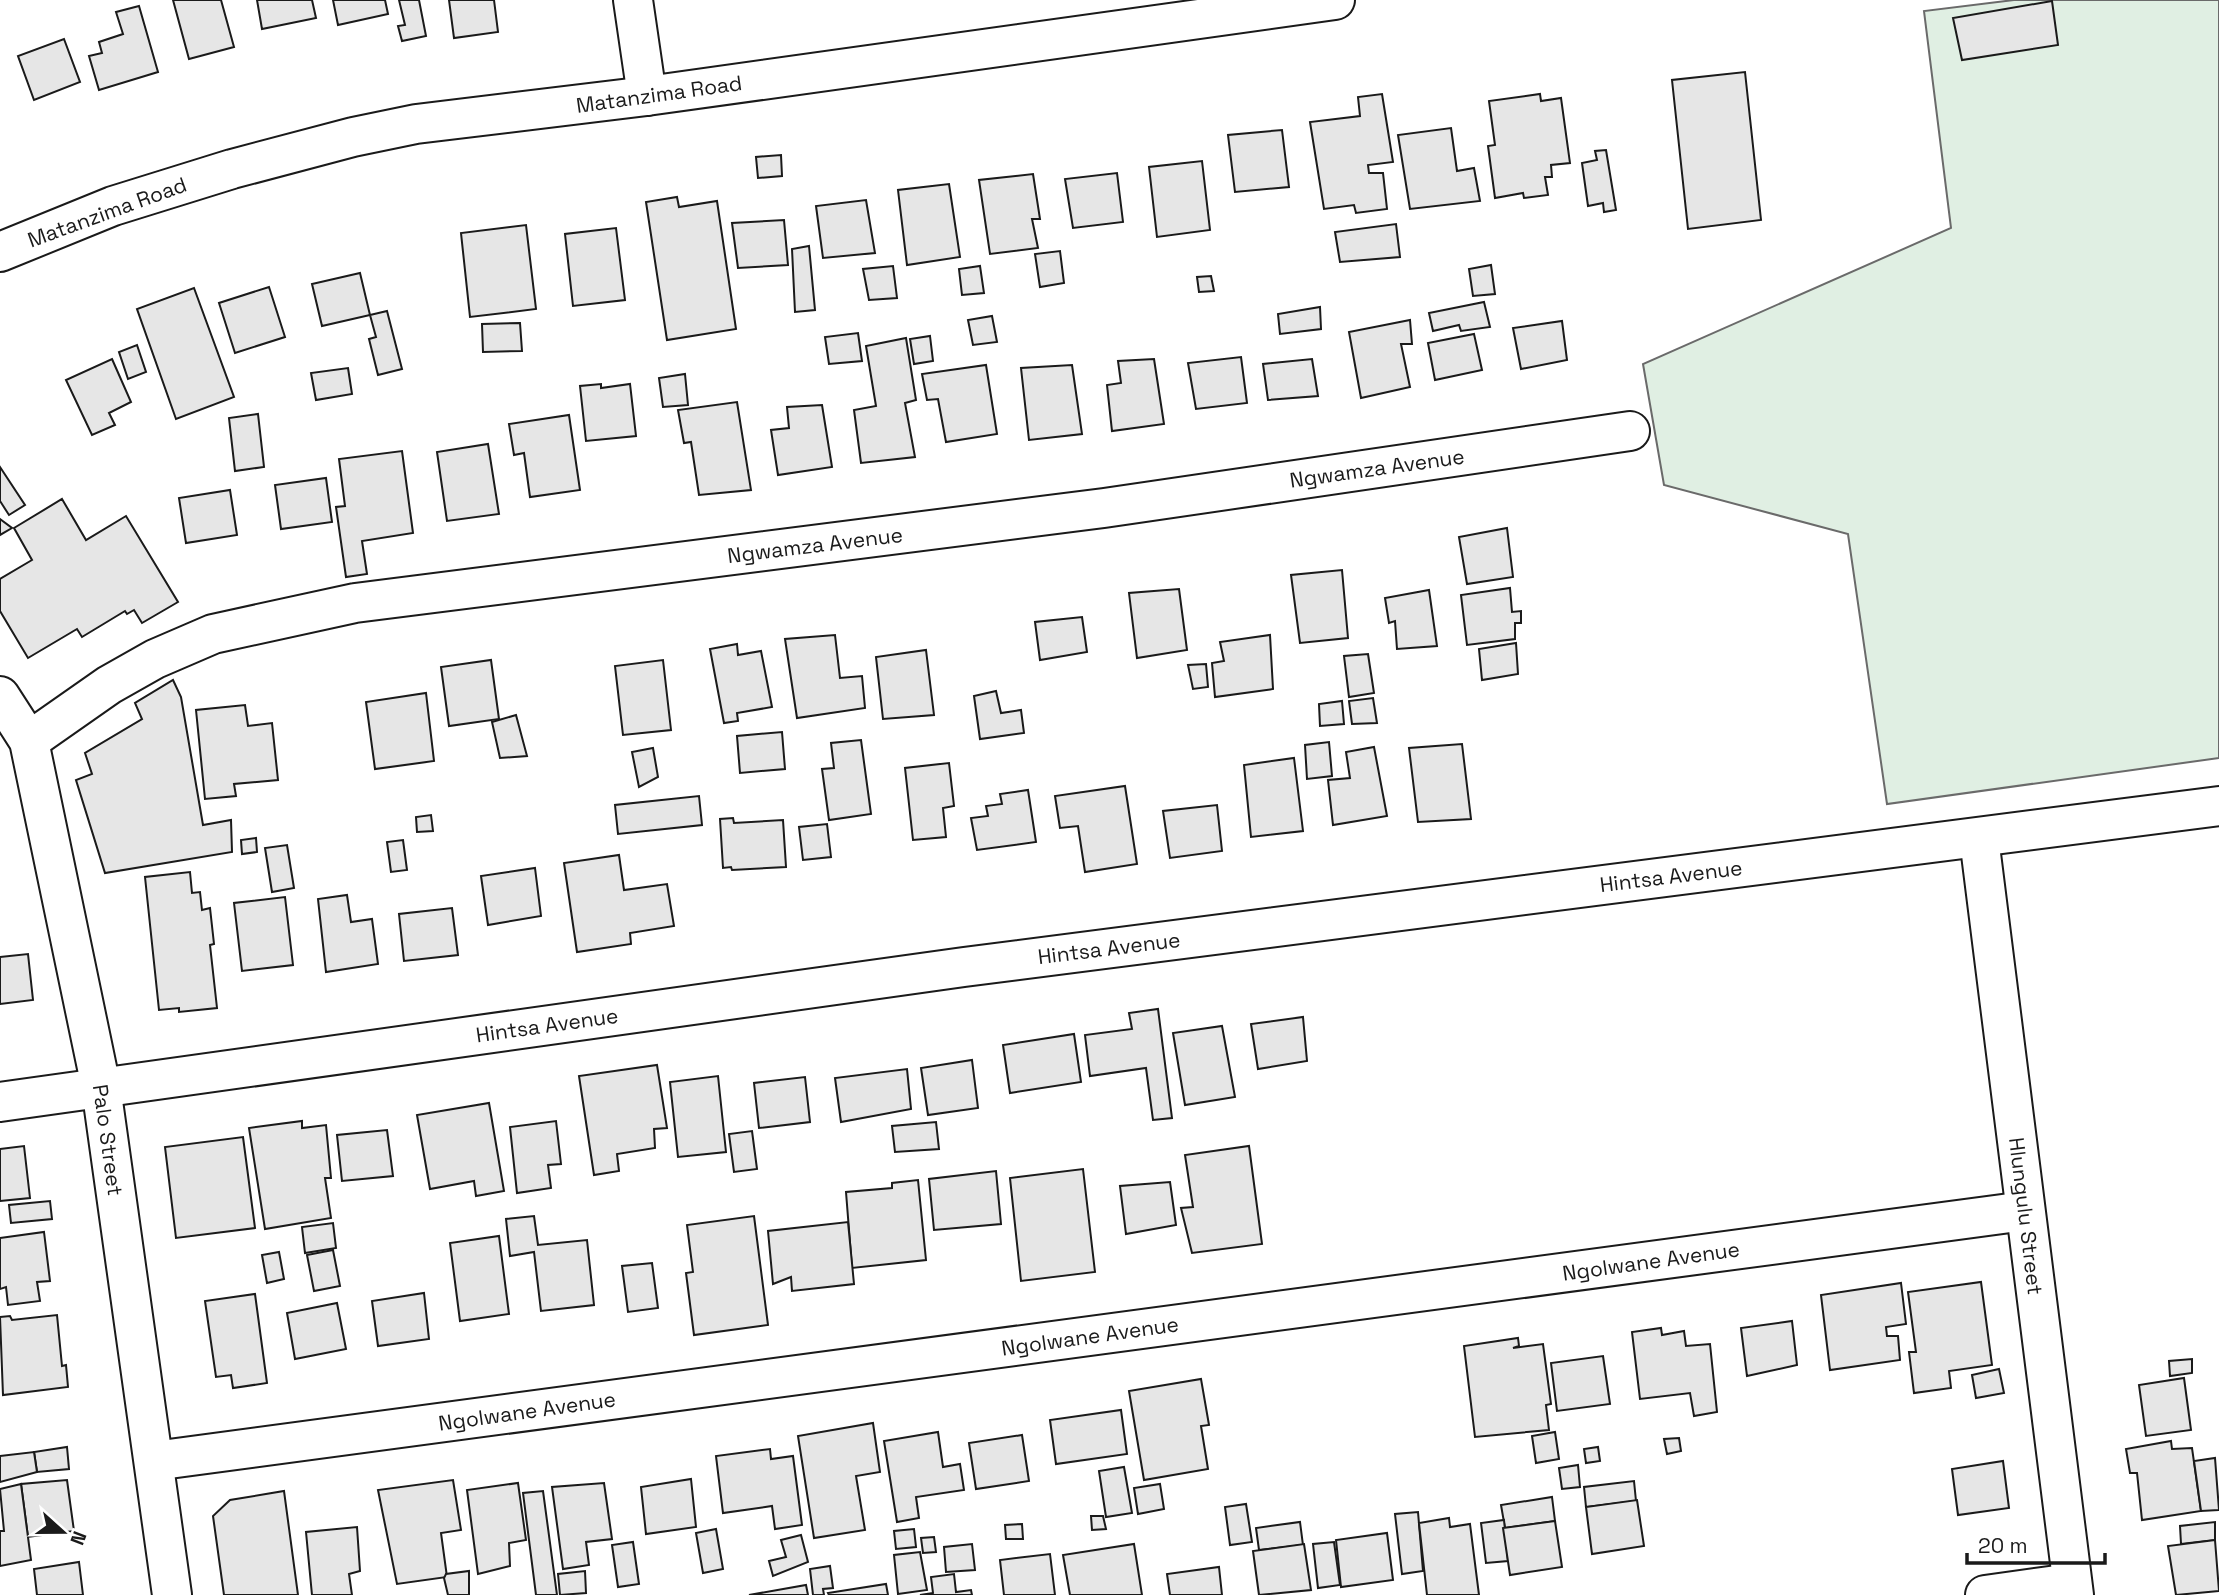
<svg xmlns="http://www.w3.org/2000/svg" width="2219" height="1595" font-family="'Space Grotesk',sans-serif">
<style>
.green{fill:#e0efe3;stroke:#6a6a6a;stroke-width:2}
.building{fill:#e6e6e6;stroke:#1a1a1a;stroke-width:2}
.lines{fill:none;stroke-linecap:round;stroke-linejoin:round}
.minor-casing{stroke:#1a1a1a;stroke-width:42}
.minor{stroke:#fff;stroke-width:38}
.labels{text-anchor:middle;dominant-baseline:central;stroke-width:5;stroke-linejoin:round;paint-order:stroke}
.street-label{font-size:21px;fill:#1a1a1a;stroke:#fff}
</style>
<rect width="100%" height="100%" fill="#fff"/>
<!-- green -->
<polygon class="green" points="2014,0 2219,0 2219,758 1887,804 1848,534 1664,485 1643,364 1951,228 1924,11"/>
<!-- building -->
<g class="building">
<polygon points="173,0 221,0 234,47 189,59"/>
<polygon points="257,0 312,0 316,18 262,29"/>
<polygon points="333,0 385,0 388,14 338,25"/>
<polygon points="399,0 419,0 426,36 402,41 398,26 405,25"/>
<polygon points="449,0 494,0 498,32 454,38"/>
<polygon points="2052,1 2058,45 1962,60 1953,18"/>
<polygon points="139,6 158,72 99,90 89,56 102,53 99,42 123,34 116,12"/>
<polygon points="64,39 80,82 34,100 18,56"/>
<polygon points="1745,72 1761,220 1688,229 1672,80"/>
<polygon points="1382,94 1393,162 1368,165 1369,173 1383,173 1387,209 1356,213 1354,205 1324,209 1310,122 1360,116 1358,97"/>
<polygon points="1540,94 1541,101 1561,98 1570,163 1551,165 1552,177 1545,177 1548,195 1524,198 1523,193 1495,198 1488,146 1495,145 1489,101"/>
<polygon points="1451,128 1457,171 1474,168 1480,201 1410,209 1398,135"/>
<polygon points="1282,130 1289,187 1235,192 1228,135"/>
<polygon points="1606,150 1616,210 1604,212 1603,203 1588,206 1582,163 1597,160 1595,151"/>
<polygon points="781,155 782,176 758,178 756,157"/>
<polygon points="1202,161 1210,230 1157,237 1149,167"/>
<polygon points="1117,173 1123,222 1073,228 1065,179"/>
<polygon points="1033,174 1040,219 1032,219 1038,248 990,254 979,180"/>
<polygon points="949,184 960,257 907,265 898,190"/>
<polygon points="677,197 679,207 717,201 736,329 667,340 646,202"/>
<polygon points="866,200 875,253 823,258 816,206"/>
<polygon points="784,220 788,265 738,268 732,223"/>
<polygon points="1396,224 1400,257 1340,262 1335,232"/>
<polygon points="526,225 536,309 470,317 461,233"/>
<polygon points="616,228 625,300 573,306 565,234"/>
<polygon points="809,246 815,310 795,312 792,249"/>
<polygon points="1060,251 1064,283 1040,287 1035,254"/>
<polygon points="1491,265 1495,294 1473,296 1469,269"/>
<polygon points="893,266 897,298 869,300 863,269"/>
<polygon points="980,266 984,293 962,295 959,269"/>
<polygon points="360,273 370,315 322,326 312,284"/>
<polygon points="1211,276 1214,291 1199,292 1197,277"/>
<polygon points="269,287 285,337 235,353 219,303"/>
<polygon points="194,288 234,397 176,419 137,309"/>
<polygon points="1484,302 1490,327 1461,331 1459,325 1433,331 1429,313"/>
<polygon points="1320,307 1321,329 1280,334 1278,314"/>
<polygon points="387,311 402,369 378,375 369,339 376,337 370,315"/>
<polygon points="992,316 997,342 973,345 968,320"/>
<polygon points="1410,320 1412,344 1401,344 1410,387 1361,398 1349,332"/>
<polygon points="1562,321 1567,360 1521,369 1513,328"/>
<polygon points="520,323 522,351 483,352 482,324"/>
<polygon points="858,333 862,361 829,364 825,337"/>
<polygon points="1474,334 1482,370 1435,380 1428,343"/>
<polygon points="930,336 933,361 914,364 910,339"/>
<polygon points="906,338 916,400 905,403 915,457 861,463 854,410 876,406 866,346"/>
<polygon points="137,345 146,372 128,379 119,352"/>
<polygon points="1241,357 1247,403 1196,409 1188,363"/>
<polygon points="112,359 131,402 109,413 115,425 92,435 66,380"/>
<polygon points="1154,359 1164,424 1112,431 1107,385 1121,383 1118,361"/>
<polygon points="1312,359 1318,396 1268,400 1263,364"/>
<polygon points="986,365 997,434 946,442 938,399 927,400 922,374"/>
<polygon points="1072,365 1082,434 1029,440 1021,368"/>
<polygon points="348,368 352,394 316,400 311,373"/>
<polygon points="685,374 688,405 663,407 659,378"/>
<polygon points="601,384 601,388 630,384 636,436 586,441 580,386"/>
<polygon points="737,402 751,490 699,495 691,442 684,443 678,410"/>
<polygon points="822,405 832,467 778,475 771,430 789,428 787,407"/>
<polygon points="258,414 264,467 235,471 229,418"/>
<polygon points="569,415 580,490 530,497 524,453 514,455 509,424"/>
<polygon points="488,444 499,514 447,521 437,452"/>
<polygon points="402,451 413,533 362,541 367,574 346,577 336,507 345,506 339,459"/>
<polygon points="0,467 25,505 9,515 0,501"/>
<polygon points="326,478 332,522 281,529 275,485"/>
<polygon points="230,490 237,535 186,543 179,498"/>
<polygon points="62,499 86,540 126,516 178,602 142,623 134,610 127,614 125,611 82,637 77,629 28,658 0,611 0,579 32,560 14,528"/>
<polygon points="0,519 12,528 0,535"/>
<polygon points="1507,528 1513,577 1467,584 1459,537"/>
<polygon points="1342,570 1348,638 1300,643 1291,575"/>
<polygon points="1510,588 1512,612 1521,611 1521,623 1515,623 1515,639 1467,645 1461,595"/>
<polygon points="1179,589 1187,650 1137,658 1129,593"/>
<polygon points="1429,590 1437,646 1397,649 1395,621 1389,623 1385,598"/>
<polygon points="1082,617 1087,652 1040,660 1035,622"/>
<polygon points="835,635 840,678 862,676 865,708 797,718 785,639"/>
<polygon points="1270,635 1273,689 1215,697 1212,663 1224,661 1220,642"/>
<polygon points="1516,643 1518,674 1482,680 1479,649"/>
<polygon points="737,644 738,655 761,651 772,707 737,713 738,721 724,723 710,649"/>
<polygon points="926,650 934,715 883,719 876,657"/>
<polygon points="1368,654 1374,693 1349,697 1344,656"/>
<polygon points="491,660 499,719 449,726 441,667"/>
<polygon points="663,660 671,730 623,735 615,666"/>
<polygon points="1206,664 1208,687 1193,689 1188,665"/>
<polygon points="173,680 181,697 203,825 231,820 232,852 105,873 76,780 92,774 85,753 142,719 135,703"/>
<polygon points="996,691 1001,713 1021,710 1024,733 980,739 974,696"/>
<polygon points="426,693 434,761 375,769 366,702"/>
<polygon points="1373,698 1377,723 1352,724 1349,701"/>
<polygon points="1342,701 1344,724 1320,726 1319,704"/>
<polygon points="245,705 248,726 272,723 278,780 234,784 236,796 205,799 196,710"/>
<polygon points="516,715 527,756 500,758 492,722"/>
<polygon points="782,732 785,769 740,773 737,736"/>
<polygon points="861,740 871,814 829,820 822,769 834,768 831,743"/>
<polygon points="1329,742 1332,776 1307,779 1305,745"/>
<polygon points="1462,744 1471,819 1418,822 1409,748"/>
<polygon points="1374,747 1387,816 1333,825 1328,780 1350,778 1346,752"/>
<polygon points="653,748 658,777 639,787 632,752"/>
<polygon points="1294,758 1303,831 1251,837 1244,765"/>
<polygon points="949,763 954,806 943,808 946,837 913,840 905,768"/>
<polygon points="1125,786 1137,864 1085,872 1078,826 1060,828 1055,796"/>
<polygon points="1028,790 1036,842 977,850 971,818 988,816 986,806 1002,804 1000,794"/>
<polygon points="699,796 702,825 618,834 615,805"/>
<polygon points="1217,805 1222,851 1170,858 1163,811"/>
<polygon points="431,815 433,831 417,832 416,817"/>
<polygon points="733,818 734,823 783,820 786,867 732,870 731,867 723,868 720,819"/>
<polygon points="827,824 831,857 803,860 799,827"/>
<polygon points="256,838 257,852 242,854 241,840"/>
<polygon points="403,840 407,870 391,872 387,842"/>
<polygon points="287,845 294,888 272,892 265,848"/>
<polygon points="619,855 624,890 667,884 674,926 630,933 631,944 577,952 564,863"/>
<polygon points="535,868 541,916 488,925 481,876"/>
<polygon points="190,872 192,893 200,892 202,910 210,908 214,944 210,945 217,1008 179,1012 179,1008 159,1010 145,877"/>
<polygon points="347,895 351,922 372,919 378,964 326,972 318,899"/>
<polygon points="285,897 293,965 242,971 234,903"/>
<polygon points="452,908 458,955 404,961 399,914"/>
<polygon points="28,954 33,1000 0,1004 0,957"/>
<polygon points="1158,1009 1172,1118 1153,1120 1146,1068 1090,1076 1085,1035 1132,1029 1129,1013"/>
<polygon points="1303,1017 1307,1061 1258,1069 1251,1024"/>
<polygon points="1222,1026 1235,1097 1185,1105 1173,1033"/>
<polygon points="1074,1034 1081,1082 1010,1093 1003,1045"/>
<polygon points="972,1060 978,1108 928,1115 921,1068"/>
<polygon points="657,1065 667,1128 654,1129 655,1148 617,1154 619,1171 594,1175 579,1076"/>
<polygon points="907,1069 911,1109 841,1122 835,1078"/>
<polygon points="718,1076 726,1152 678,1157 670,1082"/>
<polygon points="805,1077 810,1122 759,1128 754,1083"/>
<polygon points="489,1103 504,1191 476,1196 474,1181 430,1189 417,1115"/>
<polygon points="302,1121 302,1128 326,1125 331,1178 325,1178 331,1218 265,1229 249,1128"/>
<polygon points="556,1121 561,1164 548,1165 551,1188 517,1193 510,1127"/>
<polygon points="936,1122 939,1149 895,1152 892,1126"/>
<polygon points="387,1130 393,1176 342,1181 337,1135"/>
<polygon points="752,1131 757,1169 734,1172 729,1134"/>
<polygon points="243,1137 255,1228 176,1238 165,1147"/>
<polygon points="24,1146 30,1198 0,1201 0,1149"/>
<polygon points="1249,1146 1262,1244 1192,1253 1181,1208 1193,1207 1185,1155"/>
<polygon points="1083,1169 1095,1272 1021,1281 1010,1178"/>
<polygon points="996,1171 1001,1224 934,1230 929,1179"/>
<polygon points="918,1180 926,1260 852,1268 846,1192 892,1188 892,1183"/>
<polygon points="1170,1182 1176,1225 1126,1234 1120,1186"/>
<polygon points="50,1201 52,1219 11,1223 9,1205"/>
<polygon points="534,1216 538,1245 587,1240 594,1305 541,1311 534,1252 510,1256 506,1219"/>
<polygon points="754,1216 768,1325 694,1335 686,1273 693,1272 687,1225"/>
<polygon points="848,1222 854,1284 792,1291 791,1277 773,1284 768,1231"/>
<polygon points="333,1223 336,1248 305,1253 302,1227"/>
<polygon points="44,1232 50,1281 37,1282 40,1301 8,1305 6,1287 0,1289 0,1238"/>
<polygon points="499,1236 509,1314 460,1321 450,1243"/>
<polygon points="333,1250 340,1286 314,1291 307,1255"/>
<polygon points="279,1252 284,1279 267,1283 262,1255"/>
<polygon points="652,1263 658,1308 628,1312 622,1266"/>
<polygon points="1981,1282 1992,1365 1949,1371 1951,1388 1914,1393 1909,1352 1916,1352 1908,1292"/>
<polygon points="1901,1283 1906,1324 1886,1327 1887,1336 1898,1336 1900,1360 1830,1370 1821,1295"/>
<polygon points="424,1293 429,1339 378,1346 372,1301"/>
<polygon points="255,1294 267,1383 233,1388 231,1375 216,1377 205,1301"/>
<polygon points="337,1303 346,1349 295,1359 287,1313"/>
<polygon points="57,1315 62,1366 66,1365 68,1387 3,1395 0,1317 10,1316 12,1320"/>
<polygon points="1792,1321 1797,1365 1747,1376 1741,1328"/>
<polygon points="1661,1328 1662,1335 1684,1331 1686,1346 1710,1344 1717,1412 1694,1416 1690,1393 1640,1399 1632,1332"/>
<polygon points="1518,1338 1519,1346 1513,1348 1543,1344 1551,1404 1546,1405 1549,1430 1475,1437 1464,1346"/>
<polygon points="1603,1356 1610,1404 1557,1411 1551,1363"/>
<polygon points="2192,1359 2192,1373 2170,1376 2169,1361"/>
<polygon points="1999,1369 2004,1393 1976,1398 1972,1375"/>
<polygon points="2184,1378 2191,1430 2146,1436 2139,1385"/>
<polygon points="1201,1379 1209,1425 1201,1426 1208,1469 1144,1480 1129,1391"/>
<polygon points="1121,1410 1127,1454 1056,1464 1050,1420"/>
<polygon points="873,1423 880,1472 856,1476 865,1530 814,1538 798,1436"/>
<polygon points="938,1432 943,1467 960,1464 964,1490 916,1497 919,1518 897,1522 884,1441"/>
<polygon points="1555,1432 1559,1459 1536,1463 1532,1436"/>
<polygon points="1022,1435 1029,1481 976,1489 969,1443"/>
<polygon points="1679,1438 1681,1451 1667,1454 1664,1439"/>
<polygon points="2171,1441 2172,1449 2192,1448 2201,1511 2142,1520 2137,1473 2130,1473 2126,1449"/>
<polygon points="67,1447 69,1469 37,1472 34,1452"/>
<polygon points="1598,1447 1600,1461 1586,1463 1584,1449"/>
<polygon points="770,1449 771,1459 793,1456 802,1525 775,1529 772,1506 723,1513 716,1456"/>
<polygon points="34,1452 37,1472 0,1482 0,1456"/>
<polygon points="2215,1458 2219,1510 2201,1511 2194,1461"/>
<polygon points="2003,1461 2009,1508 1958,1515 1952,1469"/>
<polygon points="1578,1465 1580,1487 1562,1489 1559,1468"/>
<polygon points="1124,1467 1132,1513 1106,1517 1099,1471"/>
<polygon points="691,1479 696,1527 646,1534 641,1487"/>
<polygon points="67,1480 74,1531 28,1537 21,1484"/>
<polygon points="453,1480 461,1530 441,1533 447,1577 397,1584 378,1490"/>
<polygon points="1634,1481 1636,1501 1586,1507 1584,1487"/>
<polygon points="518,1483 526,1540 509,1543 510,1566 478,1574 467,1490"/>
<polygon points="604,1483 612,1539 586,1542 589,1565 563,1569 552,1487"/>
<polygon points="21,1484 31,1560 0,1566 0,1531 4,1531 0,1489"/>
<polygon points="1160,1484 1164,1509 1138,1514 1134,1488"/>
<polygon points="284,1491 298,1595 224,1595 213,1516 230,1500"/>
<polygon points="543,1491 557,1595 536,1595 523,1493"/>
<polygon points="1552,1497 1555,1521 1505,1528 1501,1505"/>
<polygon points="1637,1500 1644,1546 1592,1554 1586,1507"/>
<polygon points="1246,1504 1252,1542 1230,1545 1225,1507"/>
<polygon points="1418,1512 1423,1571 1402,1574 1395,1514"/>
<polygon points="1091,1516 1103,1516 1106,1529 1092,1530"/>
<polygon points="1449,1518 1450,1527 1470,1524 1479,1595 1427,1595 1419,1523"/>
<polygon points="1504,1520 1508,1561 1486,1563 1481,1523"/>
<polygon points="1555,1521 1562,1567 1510,1575 1503,1528"/>
<polygon points="1300,1522 1303,1545 1259,1550 1256,1528"/>
<polygon points="2215,1522 2215,1540 2181,1544 2180,1526"/>
<polygon points="1022,1524 1023,1539 1006,1539 1005,1525"/>
<polygon points="357,1527 360,1571 349,1574 352,1595 312,1595 306,1532"/>
<polygon points="716,1529 723,1569 703,1573 696,1533"/>
<polygon points="914,1529 916,1547 896,1549 894,1531"/>
<polygon points="1387,1533 1393,1580 1341,1587 1336,1540"/>
<polygon points="801,1535 808,1562 773,1576 769,1561 786,1557 781,1540"/>
<polygon points="934,1537 936,1552 923,1553 921,1538"/>
<polygon points="2215,1540 2219,1591 2176,1595 2168,1546"/>
<polygon points="633,1542 639,1584 618,1587 612,1545"/>
<polygon points="1334,1542 1340,1585 1318,1588 1313,1544"/>
<polygon points="972,1544 975,1570 946,1572 944,1547"/>
<polygon points="1134,1544 1142,1595 1070,1595 1063,1555"/>
<polygon points="1304,1544 1311,1590 1259,1595 1253,1551"/>
<polygon points="920,1552 927,1590 898,1594 894,1555"/>
<polygon points="1050,1554 1055,1595 1004,1595 1000,1560"/>
<polygon points="79,1562 83,1595 37,1595 34,1569"/>
<polygon points="830,1566 833,1588 823,1589 824,1595 813,1595 810,1569"/>
<polygon points="1219,1567 1222,1595 1170,1595 1167,1574"/>
<polygon points="469,1571 469,1595 448,1595 444,1578 446,1574"/>
<polygon points="585,1571 586,1593 560,1595 558,1574"/>
<polygon points="954,1574 956,1592 971,1590 972,1595 920,1595 933,1593 931,1577"/>
<polygon points="886,1584 888,1595 829,1595 828,1593"/>
<polygon points="806,1585 808,1595 749,1595"/>
</g>
<g class="lines">
<defs>
<g id="minor">
<polyline points="633,0 647,96"/>
<polyline points="0,252 113,206 232,169 353,137 416,124 647,96 1335,0"/>
<polyline points="0,696 29,741 101,1087 172,1595"/>
<polyline points="29,741 109,685 155,659 213,634 355,603 1104,508 1630,431"/>
<polyline points="1979,838 2074,1595"/>
<polyline points="0,1102 964,967 2219,806"/>
<polyline points="154,1461 2025,1211"/>
<polyline points="1985,1595 2072,1583"/>
</g>
</defs>
<!-- minor casing -->
<use href="#minor" class="minor-casing"/>
<!-- minor -->
<use href="#minor" class="minor"/>
</g>
<g class="labels">
<!-- street labels -->
<g class="street-label">
<text transform="translate(659 94) rotate(-8)">Matanzima Road</text>
<text transform="translate(107 212) rotate(-20)">Matanzima Road</text>
<text transform="translate(1377 468) rotate(-8)">Ngwamza Avenue</text>
<text transform="translate(815 545) rotate(-7)">Ngwamza Avenue</text>
<text transform="translate(1671 876) rotate(-7)">Hintsa Avenue</text>
<text transform="translate(1109 948) rotate(-7)">Hintsa Avenue</text>
<text transform="translate(547 1025) rotate(-8)">Hintsa Avenue</text>
<text transform="translate(108 1140) rotate(82)">Palo Street</text>
<text transform="translate(2026 1216) rotate(83)">Hlungulu Street</text>
<text transform="translate(1651 1261) rotate(-8)">Ngolwane Avenue</text>
<text transform="translate(1090 1336) rotate(-8)">Ngolwane Avenue</text>
<text transform="translate(527 1411) rotate(-8)">Ngolwane Avenue</text>
</g>
</g>
<!-- north arrow -->
<g transform="translate(63 1532) rotate(111)" stroke="#ffffff" stroke-width="5" paint-order="stroke">
<path d="M0-5L12 26L0 18L-12 26Z" fill="#1a1a1a"/>
<text y="-10" font-size="19" font-weight="bold" text-anchor="middle" fill="#1a1a1a">N</text>
</g>
<!-- scale -->
<path d="M1967 1553v10h138v-10" fill="none" stroke="#1a1a1a" stroke-width="3.5"/>
<text x="1978" y="1553" font-size="21" fill="#1a1a1a" stroke="#ffffff" stroke-width="5" paint-order="stroke">20 m</text>
</svg>
